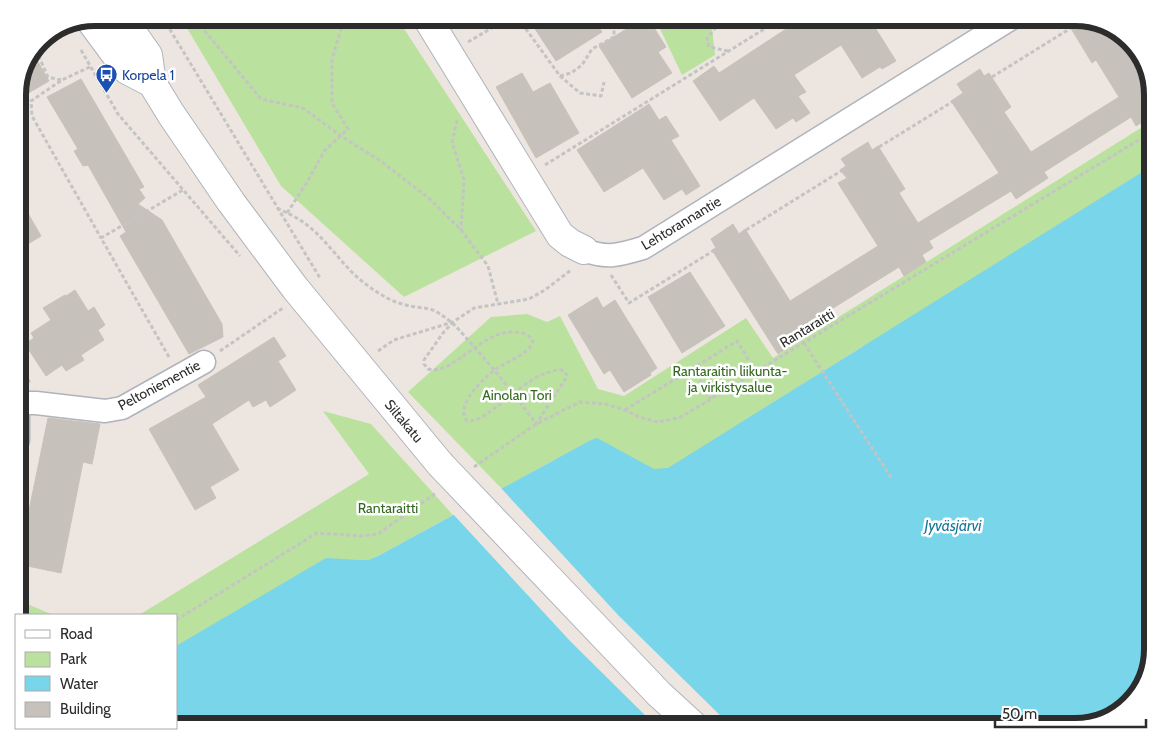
<svg xmlns="http://www.w3.org/2000/svg" width="1170" height="744" font-family="Cabin,sans-serif">
<style>
.green{fill:#bbe19f}
.water{fill:#78d5ea}
.pier{fill:#ede6e0}
.building{fill:#c6c1bb;stroke:#c9c2b9}
.lines{fill:none;stroke-linecap:round;stroke-linejoin:round}
.minor-casing{stroke:#b0b3bc;stroke-width:25}
.tertiary-casing{stroke:#b0b3bc;stroke-width:30}
.secondary-casing{stroke:#b0b3bc;stroke-width:30}
.path{stroke:#c4c4c4;stroke-width:3;stroke-dasharray:4 2.5;stroke-linecap:butt}
.minor{stroke:#fff;stroke-width:22}
.tertiary{stroke:#fff;stroke-width:28}
.secondary{stroke:#fff;stroke-width:28}
.secondary-bridge-casing{stroke:#b0b3bc;stroke-width:30;stroke-linecap:butt}
.path-bridge{stroke:#c4c4c4;stroke-width:3;stroke-dasharray:4 2.5;stroke-linecap:butt}
.secondary-bridge{stroke:#fff;stroke-width:28}
.labels{text-anchor:middle;dominant-baseline:central;stroke-width:5;stroke-linejoin:round;paint-order:stroke}
.transit-label{font-size:14px;fill:#164399;stroke:#fff;text-anchor:start}
.street-label{font-size:14px;fill:#2c2c2c;stroke:#fff}
.park-label{font-size:14px;fill:#33681e;stroke:#fff}
.water-label{font-size:15px;font-style:italic;fill:#147699;stroke:#fff}
.rim{fill:none;stroke:#2c2c2c;stroke-width:6}
</style>
<rect width="100%" height="100%" fill="#ede6e0"/>
<!-- green -->
<g class="green">
<polygon points="181,18 397,18 536,231 404,297 281,186"/>
<polygon points="655,18 711,18 715,55 682,75"/>
<polygon points="1152,121 1152,263 907,383 863,346 768,406 791,447 678,488 554,460 502,489 408,392 491,317 527,314 547,322 560,316 598,389 624,396 746,318 773,358"/>
<polygon points="323,411 371,424 453,515 378,556 368,560 176,726 176,615 139,615 369,474"/>
<polygon points="18,600 53,615 18,615"/>
</g>
<!-- water -->
<polygon class="water" points="1152,166 1152,649 1140,692 1113,716 1075,726 176,726 176,646 326,558 359,560 368,560 378,556 591,440 597,438 654,469 668,468"/>
<!-- pier -->
<polygon class="pier" points="500,487 619,616 731,726 656,726 571,642 452,513"/>
<!-- building -->
<g class="building">
<polygon points="528,18 592,18 602,32 556,61"/>
<polygon points="644,18 648,18 666,47 658,52 672,73 632,98 599,46"/>
<polygon points="792,18 869,18 896,61 882,69 880,67 862,78 841,45 794,75 806,92 798,96 810,113 796,122 793,118 776,129 754,98 720,121 693,81 714,66 719,73 786,29 782,23"/>
<polygon points="1079,19 1118,30 1142,57 1152,91 1152,116 1136,126 1131,117 1044,172 1048,178 1016,199 1011,191 929,241 933,248 922,255 926,262 904,276 899,267 801,328 807,336 778,354 712,250 716,248 711,239 733,224 739,234 745,229 790,301 878,246 838,183 847,178 840,170 846,166 841,159 868,142 872,150 878,146 905,189 899,193 918,223 999,173 951,101 963,93 957,84 980,69 984,76 989,73 1011,107 1004,112 1031,152 1119,97 1096,60 1092,63 1069,25"/>
<polygon points="34,55 49,81 18,99 18,91"/>
<polygon points="522,73 533,92 550,83 579,133 536,158 496,87"/>
<polygon points="81,79 144,187 139,189 145,198 138,204 162,220 222,324 223,337 189,354 120,236 126,232 88,165 83,166 74,151 78,149 47,97"/>
<polygon points="649,104 659,120 666,116 679,136 671,140 700,186 686,195 682,189 664,200 643,168 604,192 577,150"/>
<polygon points="18,196 41,236 18,250"/>
<polygon points="690,272 725,326 682,353 648,297"/>
<polygon points="75,290 88,311 94,307 105,325 98,330 104,340 81,355 84,360 66,371 62,365 46,376 25,344 34,338 31,333 51,320 43,308 65,295 66,296"/>
<polygon points="597,297 603,308 615,300 657,368 650,373 651,375 624,392 610,370 604,374 568,315"/>
<polygon points="274,337 286,356 278,361 296,390 270,407 266,400 253,407 249,400 212,424 239,470 210,487 216,498 195,510 149,429 206,397 198,385"/>
<polygon points="48,418 100,424 92,464 83,462 61,573 18,564"/>
</g>
<g class="lines">
<defs>
<g id="minor">
<path d="M584,250C607,259 620,255 643,248L1012,18"/>
<polyline points="18,401 18,440"/>
<polyline points="18,403 36,403 105,411 122,408 204,362"/>
</g>
<polyline id="tertiary" points="427,18 560,235 570,243 584,250"/>
<g id="secondary">
<polyline points="122,18 148,55 152,83 171,114 231,202 295,288 440,464"/>
<polyline points="90,20 127,70 152,83"/>
</g>
</defs>
<!-- minor casing -->
<use href="#minor" class="minor-casing"/>
<!-- tertiary casing -->
<use href="#tertiary" class="tertiary-casing"/>
<!-- secondary casing -->
<use href="#secondary" class="secondary-casing"/>
<!-- path -->
<g class="path">
<polyline points="163,18 320,278"/>
<polyline points="202,18 204,30 261,99 303,108 341,136 382,162 430,199 461,230 488,266 498,304"/>
<polyline points="518,18 560,76 580,93 601,96 604,82"/>
<polyline points="673,18 717,26"/>
<polyline points="468,42 507,19 517,18"/>
<polyline points="36,50 48,77 61,80"/>
<polyline points="81,50 118,114 240,256"/>
<polyline points="728,51 709,47 707,38 717,26 732,18"/>
<polyline points="90,67 62,80 31,101 32,116 101,238"/>
<polyline points="560,76 571,73 582,65 592,49 614,37 614,18"/>
<polyline points="992,77 1071,28"/>
<polyline points="457,120 452,143 464,179 461,230"/>
<polyline points="879,147 952,102"/>
<polyline points="545,165 782,18"/>
<path d="M277,208C290,214 302,220 313,230C331,246 344,267 363,282C376,292 389,301 406,305C415,308 427,307 435,311C455,322 462,334 477,350C498,374 517,398 536,424L566,378L567,375L562,370C537,370 514,394 495,408C486,414 479,421 467,421C454,405 483,379 496,369C507,361 528,355 533,342C530,336 527,334 521,333C484,324 456,376 428,369L424,364V360L443,333L453,322"/>
<polyline points="287,213 306,184 325,150 348,129 332,103 332,60 344,18"/>
<polyline points="746,230 841,171"/>
<polyline points="611,275 629,303 713,251"/>
<polyline points="804,343 892,479"/>
<polyline points="220,351 283,308"/>
<polyline points="378,351 394,340 453,322 474,308 529,299 545,290 571,270"/>
<polyline points="169,357 101,238 183,190"/>
<polyline points="18,362 30,383"/>
<polyline points="693,369 711,399"/>
<polyline points="625,410 737,341 756,372"/>
<polyline points="474,467 536,424 580,402 605,404 625,410 639,417 658,422 681,417 1152,132"/>
<polyline points="18,472 24,459"/>
<polyline points="176,620 317,533 361,536 378,534 436,493"/>
</g>
<!-- minor -->
<use href="#minor" class="minor"/>
<!-- tertiary -->
<use href="#tertiary" class="tertiary"/>
<!-- secondary -->
<use href="#secondary" class="secondary"/>
<defs>
<polyline id="secondary-bridge" points="440,464 659,694 694,726"/>
</defs>
<!-- secondary-bridge casing -->
<use href="#secondary-bridge" class="secondary-bridge-casing"/>
<!-- path-bridge -->
<polyline class="path-bridge" points="717,720 724,726"/>
<!-- secondary-bridge -->
<use href="#secondary-bridge" class="secondary-bridge"/>
</g>
<!-- icons -->
<defs>
<symbol id="bus-pin" viewBox="-11 -11 22 30"><path d="M0 17L-7.5 6A9.5 9.5 0 1 1 7.5 6Z" fill="#1a4fb4" stroke="#fff"/><path d="M-5-6H5V4H4V6H2V4H-2V6H-4V4H-5ZM-3.5-4V0h7V-4ZM-3.5 1.2v1.5H-2V1.2ZM2 1.2v1.5H3.5V1.2Z" fill="#fff"/></symbol>
</defs>
<g fill-rule="evenodd">
<use href="#bus-pin" x="94" y="62" width="25" height="34"/>
</g>
<g class="labels">
<!-- transit labels -->
<g class="transit-label">
<text x="122" y="75">Korpela 1</text>
</g>
<!-- street labels -->
<g class="street-label">
<text transform="translate(681 223) rotate(-31)">Lehtorannantie</text>
<text transform="translate(807 328) rotate(-31)">Rantaraitti</text>
<text transform="translate(159 385) rotate(-28)">Peltoniementie</text>
<text transform="translate(404 421) rotate(50)">Siltakatu</text>
</g>
<!-- park labels -->
<g class="park-label">
<text x="730" y="371">Rantaraitin liikunta-<tspan x="730" dy="16">ja virkistysalue</tspan></text>
<text x="517" y="395">Ainolan Tori</text>
<text x="388" y="508">Rantaraitti</text>
</g>
<!-- water labels -->
<g class="water-label">
<text x="953" y="526">Jyväsjärvi</text>
</g>
</g>
<!-- crop -->
<path d="M0 0H1170V744H0ZM95 26H1075A69 69 0 0 1 1144 95V649A69 69 0 0 1 1075 718H95A69 69 0 0 1 26 649V95A69 69 0 0 1 95 26Z" fill="#fff" fill-rule="evenodd"/>
<path class="rim" d="M95 26H1075A69 69 0 0 1 1144 95V649A69 69 0 0 1 1075 718H95A69 69 0 0 1 26 649V95A69 69 0 0 1 95 26Z"/>
<!-- legend -->
<rect x="15" y="614" width="162" height="115" fill="#ffffff" stroke="#ababab"/>
<rect x="25" y="630" width="25" height="8" fill="#ffffff" stroke="#ababab"/>
<text x="60" y="639" font-size="15" fill="#2c2c2c">Road</text>
<rect x="25" y="652" width="25" height="15" fill="#bbe19f" stroke="#ababab"/>
<text x="60" y="664" font-size="15" fill="#2c2c2c">Park</text>
<rect x="25" y="676" width="25" height="15" fill="#78d5ea" stroke="#ababab"/>
<text x="60" y="689" font-size="15" fill="#2c2c2c">Water</text>
<rect x="25" y="702" width="25" height="15" fill="#c6c1bb" stroke="#ababab"/>
<text x="60" y="714" font-size="15" fill="#2c2c2c">Building</text>
<!-- scale -->
<path d="M995 719v8h151v-8" fill="none" stroke="#2c2c2c" stroke-width="2.5"/>
<text x="1002" y="719" font-size="15" fill="#2c2c2c" stroke="#ffffff" stroke-width="4" paint-order="stroke">50 m</text>
</svg>
